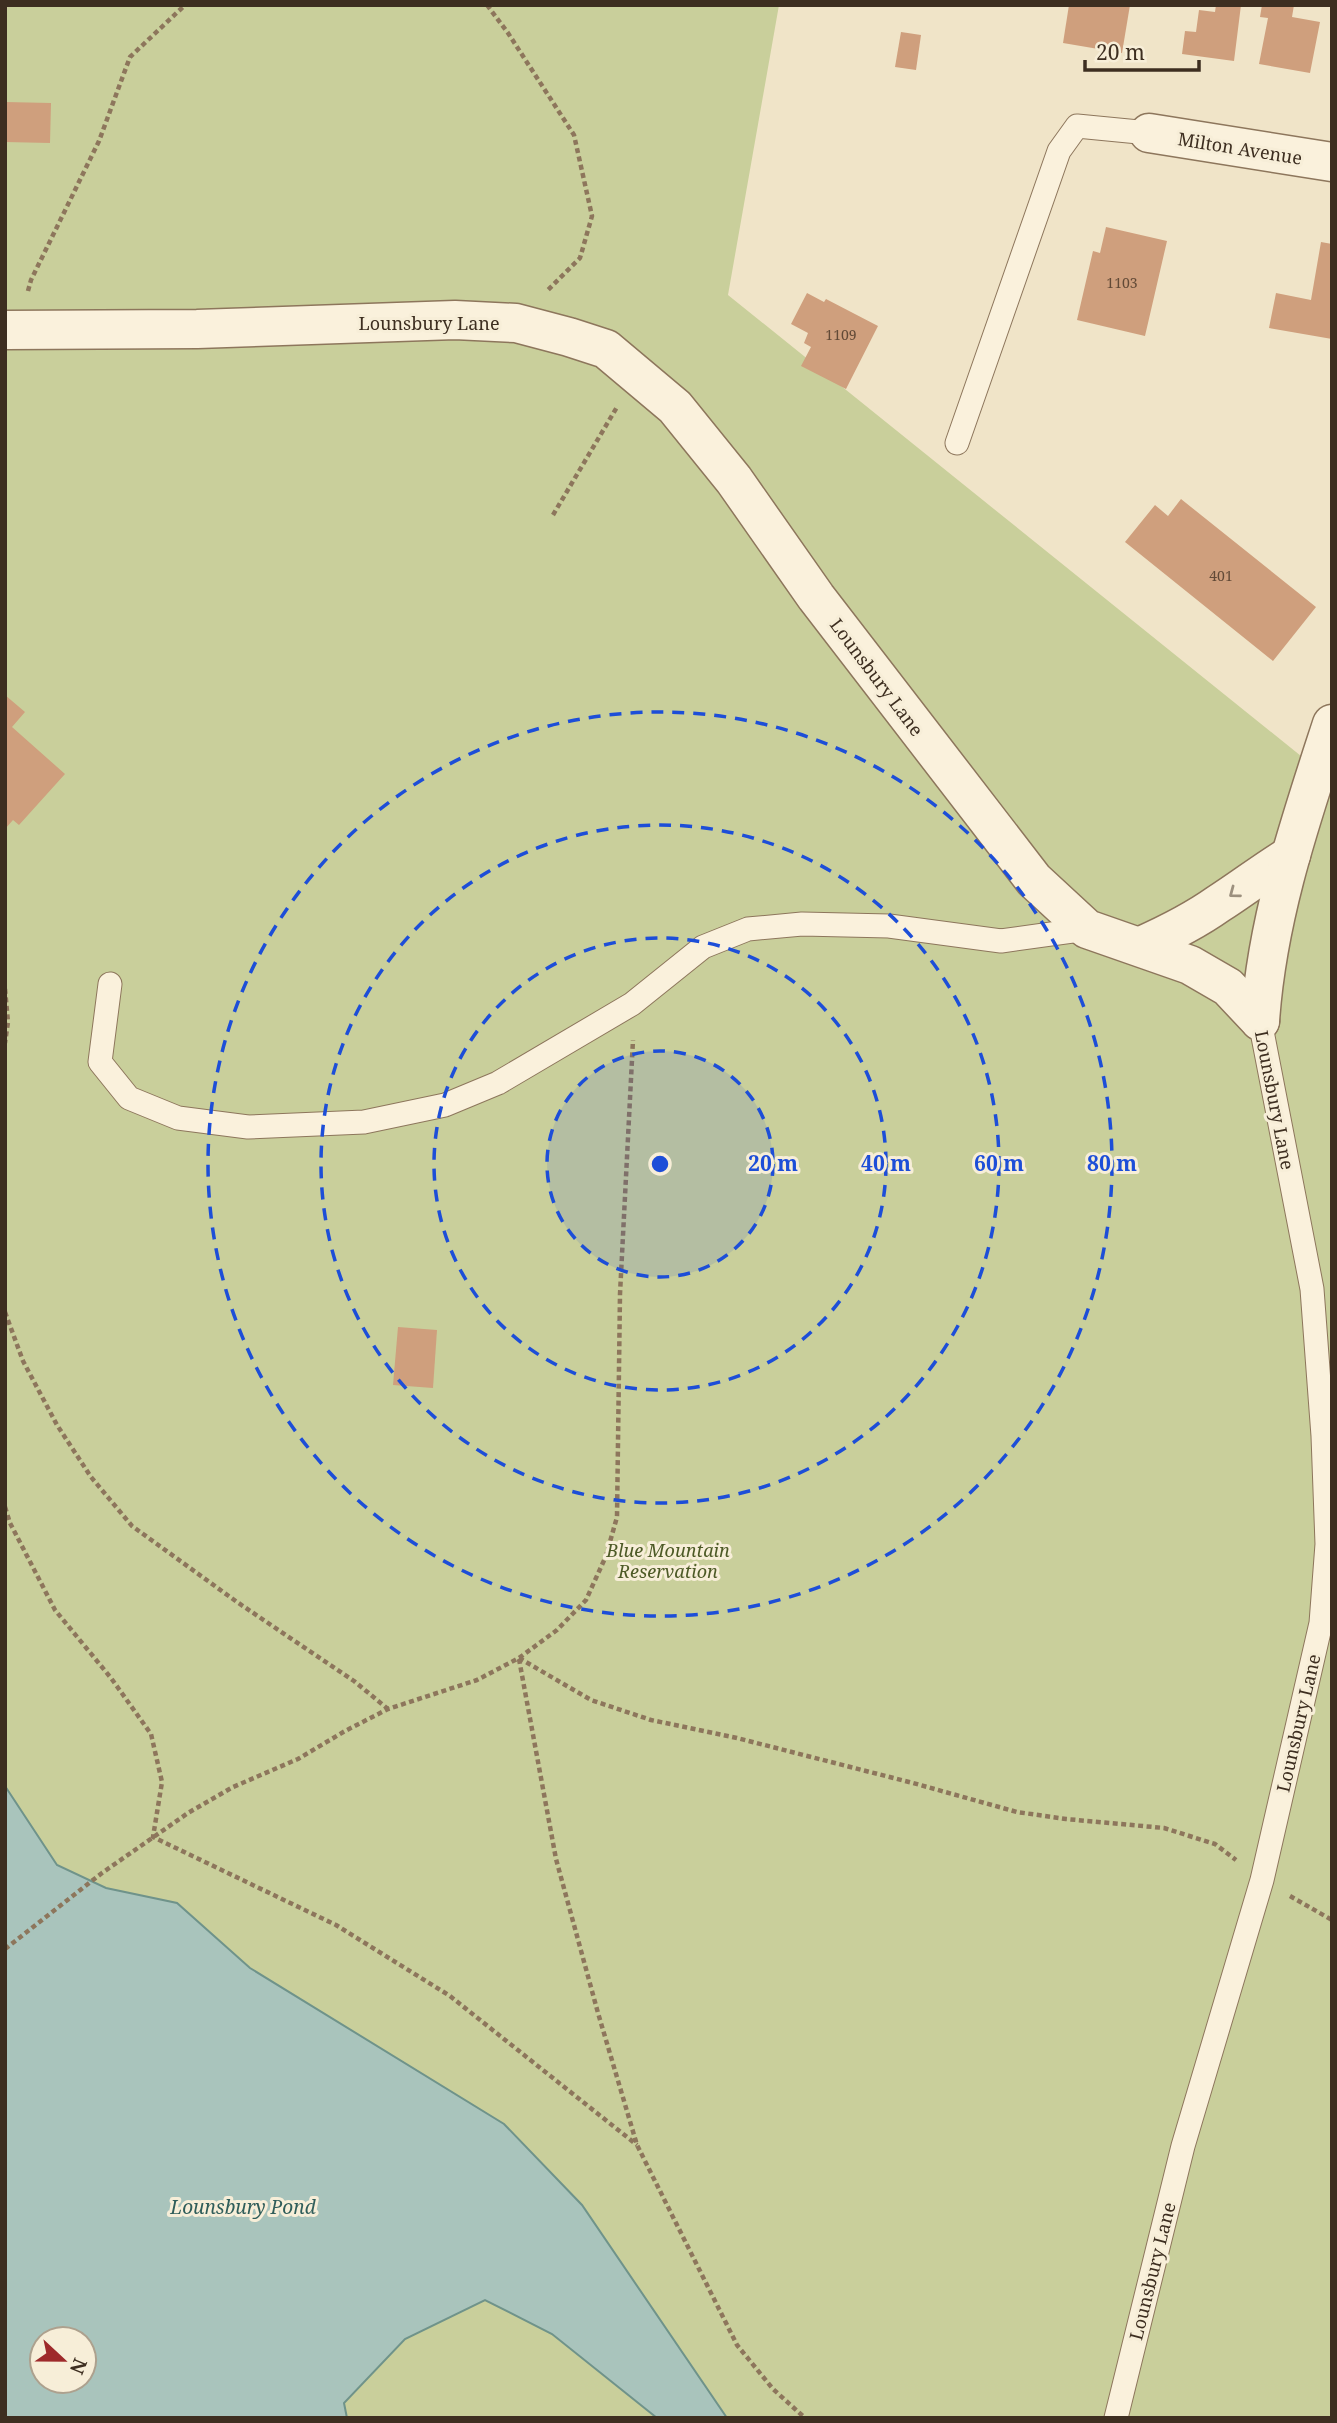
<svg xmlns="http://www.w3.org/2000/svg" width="1337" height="2423" font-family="'Noto Serif',serif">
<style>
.green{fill:#c9cf9b;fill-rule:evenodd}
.water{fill:#a9c4bc;stroke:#6f938a;stroke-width:2;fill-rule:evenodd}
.building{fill:#cf9f7d}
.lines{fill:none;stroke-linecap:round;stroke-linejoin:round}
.lane-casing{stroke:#8d765c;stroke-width:25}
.street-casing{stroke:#8d765c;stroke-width:41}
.path{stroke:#8d765c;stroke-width:4.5;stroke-dasharray:5 3.5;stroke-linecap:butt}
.lane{stroke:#faf1dc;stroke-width:23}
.street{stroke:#faf1dc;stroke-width:38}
.oneway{stroke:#9c907e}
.ring{fill:none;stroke:#1d4ed8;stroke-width:3.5;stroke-dasharray:12 9}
.labels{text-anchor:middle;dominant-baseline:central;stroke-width:6;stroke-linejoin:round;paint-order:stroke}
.number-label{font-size:14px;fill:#624a37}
.street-label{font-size:18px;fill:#3d2e20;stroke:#f7eed8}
.park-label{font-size:18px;font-style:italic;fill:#4d5a26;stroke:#f7eed8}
.water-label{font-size:19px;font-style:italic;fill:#2f5d5a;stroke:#f7eed8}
.centre{fill:#1d4ed8;stroke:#f7eed8;stroke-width:3.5}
.ring-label{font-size:21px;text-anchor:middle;font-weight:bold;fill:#1d4ed8;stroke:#f7eed8;stroke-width:6;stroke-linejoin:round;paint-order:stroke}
</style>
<rect width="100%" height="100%" fill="#f0e4c8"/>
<!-- green -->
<path class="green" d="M5,5H779L728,295L1332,781V2418H5ZM42,2339H84V2381H42Z"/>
<!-- water -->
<path class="water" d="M5,1786L57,1865L106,1888L177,1903L250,1968L504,2124L582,2205L727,2418H657L552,2334L485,2300L405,2339L344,2403L347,2418H5ZM42,2339H84V2381H42Z"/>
<!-- building -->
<g class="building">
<polygon points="1069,5 1130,5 1122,53 1063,43"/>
<polygon points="1216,5 1241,5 1234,61 1182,54 1185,31 1196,32 1199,10 1215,12"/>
<polygon points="1262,5 1294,5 1292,17 1320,22 1310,73 1259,64 1268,18 1260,17"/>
<polygon points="901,32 921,35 916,70 895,67"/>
<polygon points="5,102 51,103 50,143 5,142"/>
<polygon points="1106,227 1167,241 1145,336 1077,320 1093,251 1100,253"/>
<polygon points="1321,242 1332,244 1332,339 1269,328 1276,293 1311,300"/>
<polygon points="807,293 824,302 826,299 878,326 846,389 801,366 811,347 804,343 808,333 791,324"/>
<polygon points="1181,499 1316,607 1273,661 1125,542 1155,505 1168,516"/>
<polygon points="5,695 25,712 12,727 65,774 19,825 13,820 5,829"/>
<polygon points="398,1327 437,1330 433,1388 393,1385"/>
</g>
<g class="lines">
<defs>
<g id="lane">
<polyline points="957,443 1059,151 1077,126 1149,133"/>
<polyline points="110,984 100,1062 129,1098 178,1118 248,1127 364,1122 445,1105 498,1083 632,1004 703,947 748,929 802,924 889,926 1001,941 1087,929"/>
<polyline points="1116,2418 1183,2146 1262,1880 1321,1623 1327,1544 1323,1436 1312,1289 1260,1021"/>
</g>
<g id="street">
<polyline points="1149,133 1332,162"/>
<polyline points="5,330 197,329 455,320 516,323 569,337 606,349 675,407 734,480 816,597 1034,880 1087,929 1190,965 1228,987 1260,1021"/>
<path d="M1141,946C1168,934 1194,921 1218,904C1243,888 1266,870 1291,855"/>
<path d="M1260,1021C1267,918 1300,822 1332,724"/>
</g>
</defs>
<!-- lane casing -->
<use href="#lane" class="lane-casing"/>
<!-- street casing -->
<use href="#street" class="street-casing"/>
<!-- path -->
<g class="path">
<polyline points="487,5 508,33 574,135 592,216 580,258 546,292"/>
<polyline points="28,291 31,280 99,141 130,57 185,5"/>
<polyline points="553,515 617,407"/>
<polyline points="5,989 8,1022 5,1043"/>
<polyline points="5,1312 23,1361 57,1425 91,1477 132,1526 237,1602 354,1681 388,1709"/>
<polyline points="5,1507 10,1523 55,1610 111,1678 151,1734 162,1782 153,1837 336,1925 450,1996 637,2145"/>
<polyline points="519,1658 591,1700 651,1720 737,1738 913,1783 1017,1812 1066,1819 1164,1828 1215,1844 1236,1860"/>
<polyline points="519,1659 556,1859 598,2013 637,2145 737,2345 773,2389 805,2418"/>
<polyline points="1290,1896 1332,1920"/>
<polyline points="5,1949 102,1873 188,1813 233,1787 298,1759 345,1731 388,1709 477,1680 519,1658 557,1630 586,1600 606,1556 617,1517 620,1294 633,1040"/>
</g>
<!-- lane -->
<use href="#lane" class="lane"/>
<!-- street -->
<use href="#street" class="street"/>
</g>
<!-- one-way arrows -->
<defs><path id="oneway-chevron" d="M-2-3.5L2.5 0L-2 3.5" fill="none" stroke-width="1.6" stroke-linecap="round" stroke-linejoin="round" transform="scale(1.75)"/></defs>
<use class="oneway" href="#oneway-chevron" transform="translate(1234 893) rotate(143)"/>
<!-- distance rings -->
<circle cx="660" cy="1164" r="113" fill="#1d4ed8" fill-opacity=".12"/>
<g class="ring">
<circle cx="660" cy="1164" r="113"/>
<circle cx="660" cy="1164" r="226"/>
<circle cx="660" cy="1164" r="339"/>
<circle cx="660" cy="1164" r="452"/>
</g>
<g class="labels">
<!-- number labels -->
<g class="number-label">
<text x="1122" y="282">1103</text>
<text x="841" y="334">1109</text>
<text x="1221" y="575">401</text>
</g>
<!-- street labels -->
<g class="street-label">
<text transform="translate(1240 148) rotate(9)">Milton Avenue</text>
<text x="429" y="323">Lounsbury Lane</text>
<text transform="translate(877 677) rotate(53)">Lounsbury Lane</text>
<text transform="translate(1275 1100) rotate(79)">Lounsbury Lane</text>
<text transform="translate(1298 1723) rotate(-77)">Lounsbury Lane</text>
<text transform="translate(1152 2271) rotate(-76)">Lounsbury Lane</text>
</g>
<!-- park labels -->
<g class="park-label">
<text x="668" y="1550">Blue Mountain<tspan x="668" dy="21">Reservation</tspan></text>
</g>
<!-- water labels -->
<g class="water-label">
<text x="243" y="2207">Lounsbury Pond</text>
</g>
</g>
<circle cx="660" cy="1164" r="10" class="centre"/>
<g class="ring-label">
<text x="773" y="1171">20 m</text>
<text x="886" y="1171">40 m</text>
<text x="999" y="1171">60 m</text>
<text x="1112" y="1171">80 m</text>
</g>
<!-- border -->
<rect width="1337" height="2423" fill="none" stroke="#3d2e20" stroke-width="14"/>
<!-- north arrow -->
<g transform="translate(63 2360) rotate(112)"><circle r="33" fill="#f7eed8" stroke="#ada18e" stroke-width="2"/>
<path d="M0-5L12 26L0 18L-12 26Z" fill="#9e2a2b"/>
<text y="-10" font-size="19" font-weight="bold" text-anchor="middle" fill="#3d2e20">N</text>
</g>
<!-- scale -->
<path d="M1085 60v10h114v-10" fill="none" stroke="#3d2e20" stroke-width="3.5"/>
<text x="1096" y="60" font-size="21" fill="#3d2e20" stroke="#f7eed8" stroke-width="5" paint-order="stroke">20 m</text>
</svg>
